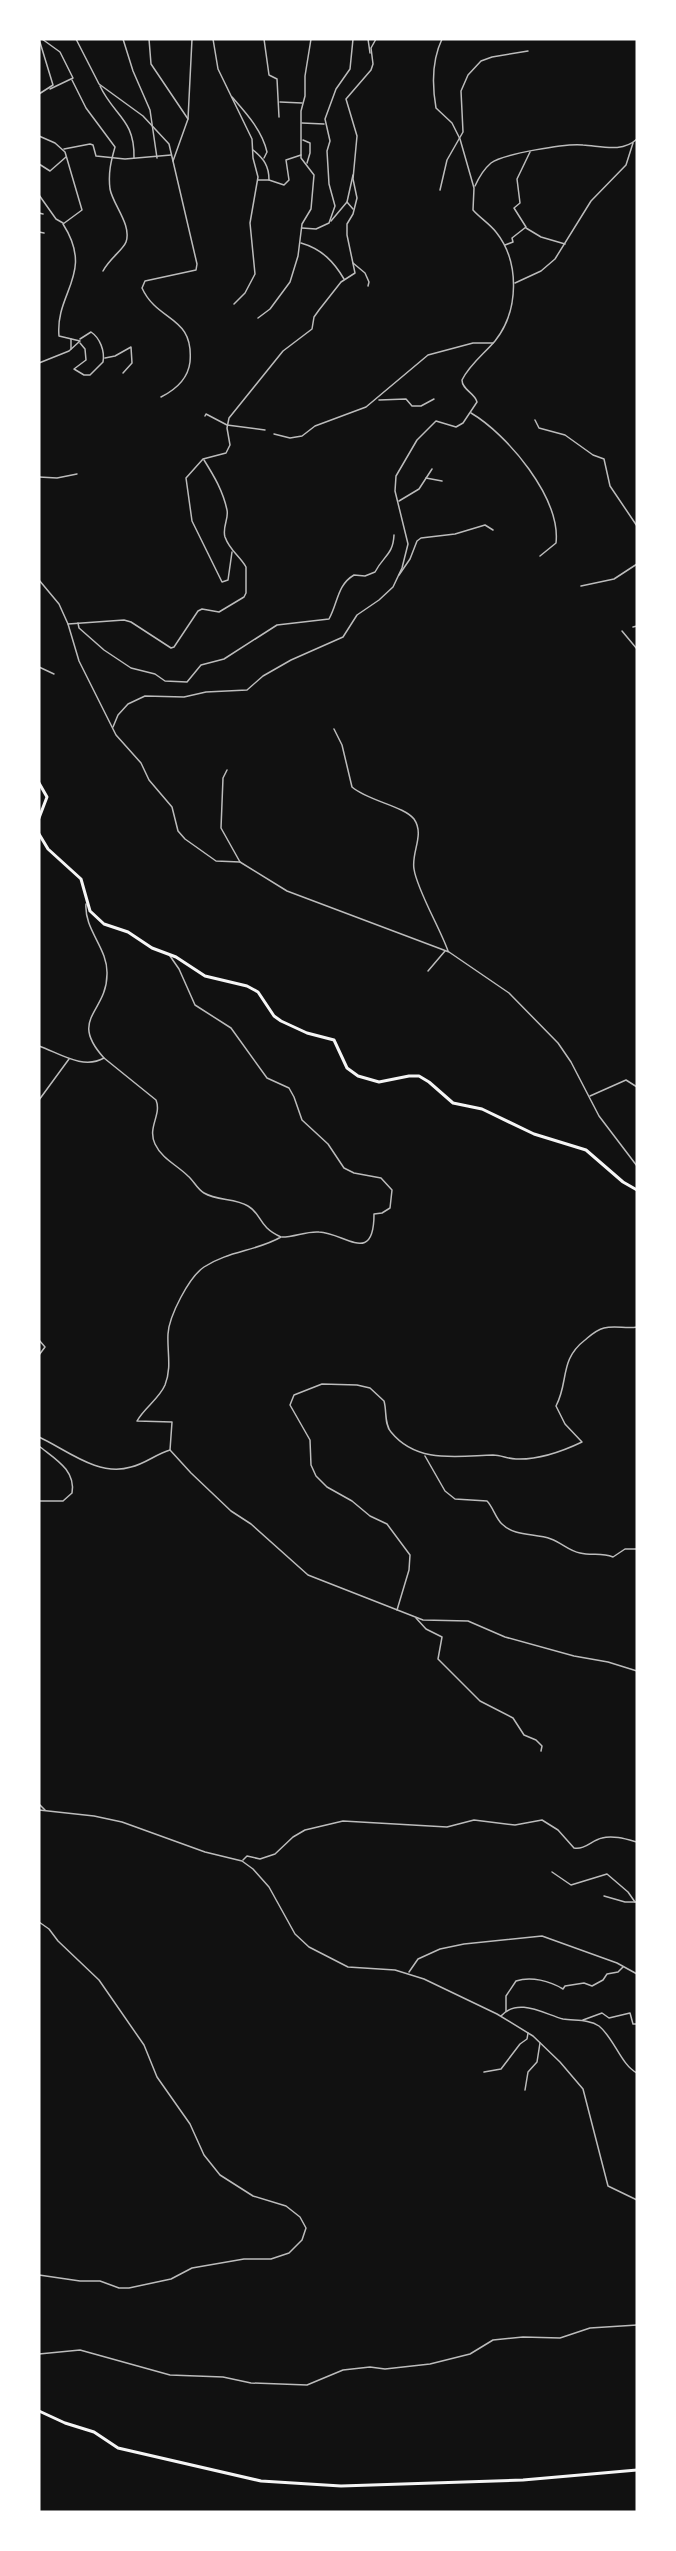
<svg xmlns="http://www.w3.org/2000/svg" width="676" height="2551" font-family="'Archivo Narrow',sans-serif">
<style>
.lines{fill:none;stroke-linecap:round;stroke-linejoin:round}
.minor{stroke:#bcbcbc;stroke-width:1.5}
.secondary{stroke:#f5f5f5;stroke-width:3}
</style>
<rect width="100%" height="100%" fill="#111"/>
<g class="lines">
<!-- minor -->
<g class="minor">
<polyline points="42,39 60,52 73,78 50,89"/>
<path d="M76,39L99,84L143,116L169,144L197,264L196,270L145,281L142,288C158,323 194,315 190,362C188,379 175,390 161,397"/>
<polyline points="123,39 133,71 150,110 157,158"/>
<polyline points="149,39 151,64 188,119"/>
<polyline points="213,39 218,69 252,139 253,158 258,177 250,223 255,274 245,293 234,304"/>
<polyline points="264,39 269,75 277,79 279,117"/>
<polyline points="368,39 370,53"/>
<path d="M72,80L86,108L115,147C111,161 108,173 110,189C113,205 132,225 126,242C123,250 109,259 103,271"/>
<path d="M100,86C114,116 135,119 134,158"/>
<polyline points="39,94 53,85 39,39"/>
<path d="M232,97C246,113 262,130 267,152L264,158"/>
<polyline points="280,102 302,103"/>
<polyline points="302,123 324,124"/>
<path d="M39,136L55,143L65,152L82,210L63,224C95,274 55,292 59,336L80,341L69,351L39,363"/>
<polyline points="303,140 310,143 310,153 307,163"/>
<polyline points="64,149 90,144 93,145 96,156 125,159 171,155"/>
<path d="M253,150C264,159 269,166 269,180H258"/>
<polyline points="173,161 188,119 192,39"/>
<polyline points="39,164 50,171 66,157"/>
<polyline points="269,180 284,185 289,180 286,160 301,155"/>
<path d="M475,186C479,177 484,169 491,163C503,154 567,143 583,145C601,146 622,153 637,139"/>
<polyline points="440,190 447,160 463,132 461,91 468,75 481,61 492,57 528,51"/>
<polyline points="39,195 56,219 63,223"/>
<polyline points="347,202 353,209"/>
<polyline points="39,213 43,214"/>
<polyline points="331,221 347,202 353,175"/>
<polyline points="302,228 316,229 329,223 335,206 329,184 327,151 330,141 325,119 336,89 350,69 353,39"/>
<polyline points="526,228 541,237 565,244"/>
<polyline points="39,232 44,233"/>
<path d="M301,243C322,249 334,262 344,279"/>
<polyline points="505,245 513,242 512,238 526,227 514,208 520,203 517,179 530,152"/>
<polyline points="353,263 365,273 369,282 368,286"/>
<polyline points="515,283 541,271 555,259 591,201 626,165 633,143"/>
<polyline points="258,318 270,309 290,282 298,256 302,224 311,209 314,175 301,158 301,111 305,96 305,76 311,39"/>
<path d="M80,343L85,349L86,360L74,369L84,375H90L103,362C105,351 100,338 91,332L80,339"/>
<polyline points="71,349 71,339"/>
<polyline points="105,358 115,356 131,347 132,363 123,373"/>
<polyline points="379,400 406,399 412,406 421,406 434,399"/>
<path d="M471,413C507,434 561,498 556,543L540,556"/>
<polyline points="205,416 206,414 227,425 265,430"/>
<polyline points="535,420 539,428 565,435 593,455 604,459 610,486 637,526"/>
<polyline points="274,434 290,438 302,436 315,426 366,407 428,355 473,343 493,343"/>
<polyline points="39,477 57,478 77,474"/>
<polyline points="426,478 442,481"/>
<polyline points="399,501 419,489 432,469"/>
<polyline points="232,552 228,580 222,582 192,521 186,478 203,459 226,453 230,445 227,428 229,418 283,351 312,329 314,317 319,310 341,282 355,273 347,235 347,224 353,214 357,198 353,179 357,136 346,99 371,70 373,64 371,48 376,39"/>
<polyline points="399,575 410,559 417,541 421,538 455,534 485,525 493,530"/>
<polyline points="39,580 59,604 68,624 79,661 116,735 141,763 149,780 172,807 178,831 185,839 216,861 240,862 287,891 449,952 509,993 558,1043 571,1062 599,1116 637,1166"/>
<polyline points="581,586 614,579 637,564"/>
<path d="M78,623L79,628L104,650L131,668L155,674L165,681L187,682L201,665L224,659L277,625L329,619C338,603 337,585 354,575L365,576L375,572C384,555 393,555 394,535"/>
<path d="M68,624L124,620L131,622L171,648L174,647L198,611L202,609L219,612L244,597L246,593V567C240,556 230,551 225,537C222,527 229,519 227,510C223,491 214,476 204,460"/>
<polyline points="633,627 637,626"/>
<polyline points="622,631 637,649"/>
<polyline points="39,667 54,674"/>
<path d="M113,727L118,715L128,704L145,696L184,697L206,692L247,690L263,676L291,660L343,637L357,615L379,600L393,587L402,568L408,544L395,491L396,476L417,440L436,421L456,427L463,423L477,402C475,393 462,390 462,380C470,364 484,354 495,341C519,311 520,262 496,232C490,224 480,218 473,210L474,188L460,139L452,123L436,108C432,85 432,60 442,39"/>
<path d="M334,729L342,745L352,787C368,801 404,806 414,819C425,835 411,852 414,869C417,890 440,928 448,951"/>
<polyline points="227,770 223,778 221,828 240,862"/>
<path d="M170,956L179,969L195,1005L231,1028L267,1078L289,1088L294,1097L302,1120L328,1144L344,1168L354,1173L381,1178L392,1190L390,1208L382,1213L374,1214C374,1266 345,1233 319,1232C306,1231 295,1237 282,1237"/>
<polyline points="428,971 445,951"/>
<path d="M39,1046C59,1053 83,1070 104,1058C68,1018 107,1013 107,974C108,948 84,930 86,904"/>
<path d="M104,1058L156,1100C162,1115 147,1127 155,1144C162,1159 177,1165 188,1176C194,1181 197,1189 204,1193C217,1201 235,1198 248,1206C262,1214 258,1227 281,1237C257,1251 228,1251 204,1267C189,1277 169,1316 168,1334C167,1352 172,1367 165,1385C159,1399 144,1408 137,1421L172,1422L170,1450L191,1473L231,1511L251,1524L308,1575L423,1620L468,1621L505,1637L574,1656L608,1662L637,1671"/>
<polyline points="590,1096 626,1080 637,1087"/>
<polyline points="39,1100 69,1059"/>
<polyline points="39,1340 45,1347 39,1355"/>
<path d="M39,1437C67,1450 98,1477 131,1467C145,1464 156,1454 170,1450"/>
<path d="M39,1446C55,1459 76,1470 72,1493L63,1501H39"/>
<path d="M425,1456L445,1491L455,1499L487,1501C493,1507 496,1519 502,1524C515,1537 535,1533 551,1539C562,1543 569,1551 580,1553C592,1556 601,1552 613,1557L625,1549H637"/>
<path d="M397,1610L409,1570L410,1555L387,1524L370,1516L352,1501L327,1487L316,1476L311,1465L310,1440L290,1405L294,1395L322,1384L357,1385L370,1388L384,1401C387,1411 384,1424 391,1432C417,1464 457,1456 493,1455C501,1455 508,1459 516,1459C539,1460 561,1452 582,1442L565,1424L556,1406C569,1382 559,1360 585,1340C591,1335 596,1330 604,1328C615,1325 626,1329 637,1327"/>
<polyline points="416,1618 426,1629 442,1637 438,1659 480,1701 513,1718 524,1735 536,1740 542,1746 541,1751"/>
<polyline points="39,1804 45,1810"/>
<polyline points="39,1810 94,1816 122,1822 205,1852 242,1861 253,1869 269,1887 295,1934 309,1947 348,1967 395,1970 424,1979 497,2014 533,2036 560,2062 583,2089 608,2186 637,2200"/>
<path d="M243,1860L247,1856L260,1859L275,1854L293,1837L305,1830L343,1821L447,1827L474,1820L515,1825L542,1820L558,1830L574,1848C585,1850 592,1840 602,1838C613,1835 626,1839 637,1842"/>
<polyline points="552,1872 571,1885 607,1874 628,1892 635,1902"/>
<polyline points="604,1896 625,1902 637,1902"/>
<polyline points="39,1922 49,1929 58,1941 99,1980 144,2045 157,2077 190,2124 204,2155 220,2175 253,2196 286,2206 300,2217 306,2228 302,2240 289,2253 271,2259 244,2259 192,2268 171,2279 129,2288 119,2288 100,2281 80,2281 39,2275"/>
<polyline points="409,1972 418,1959 440,1949 464,1944 542,1936 617,1963 637,1974"/>
<path d="M506,2011V1996L516,1981C531,1976 550,1981 563,1989L565,1986L584,1983L592,1986L603,1980L607,1974L618,1972L623,1967"/>
<path d="M501,2016C518,1997 544,2014 563,2019C574,2021 589,2019 599,2026C614,2038 621,2065 637,2073"/>
<polyline points="583,2020 602,2013 609,2018 630,2013 633,2024 637,2024"/>
<polyline points="484,2072 501,2069 520,2044 527,2039 528,2033"/>
<polyline points="525,2090 528,2072 537,2062 540,2043"/>
<polyline points="39,2354 80,2350 170,2375 223,2377 251,2383 307,2385 343,2370 370,2367 385,2369 430,2364 470,2354 493,2340 523,2337 560,2338 590,2328 637,2325"/>
</g>
<!-- secondary -->
<g class="secondary">
<polyline points="39,783 47,797 39,818"/>
<polyline points="39,834 48,849 81,879 90,911 104,924 128,932 152,948 176,957 205,976 247,986 258,992 274,1016 281,1021 307,1033 334,1040 347,1068 358,1076 379,1082 409,1076 419,1076 429,1082 453,1103 482,1109 534,1134 586,1150 623,1182 637,1190"/>
<polyline points="39,2411 65,2423 94,2432 118,2448 261,2481 341,2486 523,2480 637,2470"/>
</g>
</g>
<!-- border -->
<rect width="676" height="2551" fill="none" stroke="#ffffff" stroke-width="81"/>
</svg>
